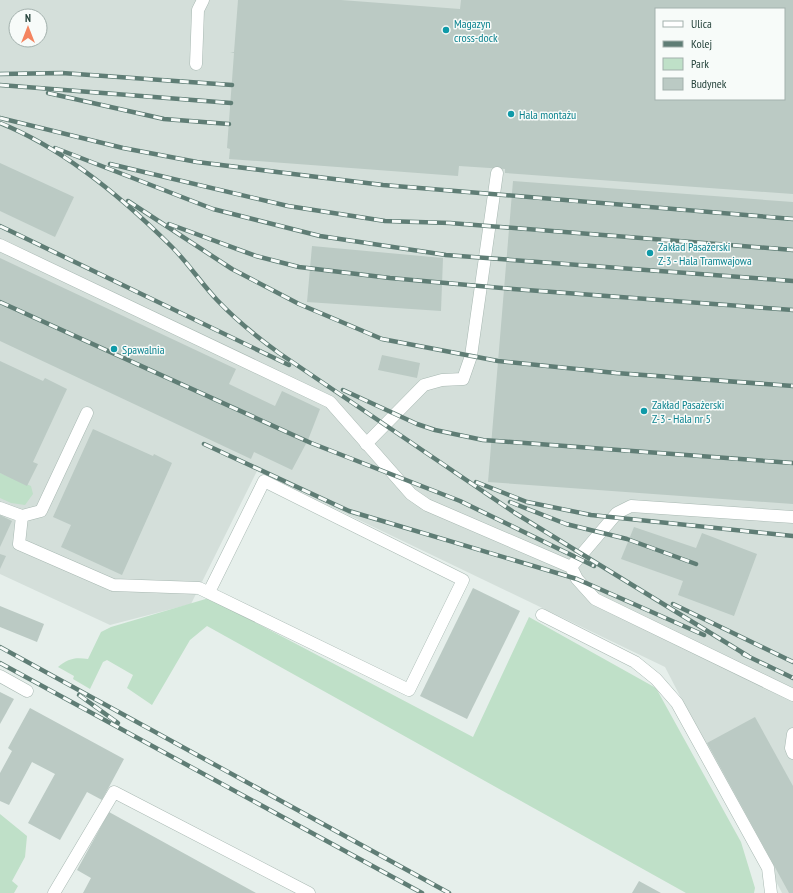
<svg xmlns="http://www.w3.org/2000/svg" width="793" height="893" font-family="'PT Sans Narrow',sans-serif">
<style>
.built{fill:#d4dfda;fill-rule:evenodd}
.green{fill:#bfe0c8}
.building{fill:#bbcac4;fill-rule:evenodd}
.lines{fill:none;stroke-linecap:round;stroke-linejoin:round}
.minor-casing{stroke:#a8b8b2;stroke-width:13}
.minor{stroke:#fff;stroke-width:12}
.rail-casing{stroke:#5f7d75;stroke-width:4.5}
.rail{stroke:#f7fbf9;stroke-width:3;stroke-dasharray:9;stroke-linecap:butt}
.culture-dot{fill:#0f9aa8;stroke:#f7fbf9;stroke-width:1.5}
.labels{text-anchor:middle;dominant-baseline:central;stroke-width:3;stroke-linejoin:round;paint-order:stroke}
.culture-label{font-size:12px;fill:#0d838f;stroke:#f7fbf9;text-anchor:start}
</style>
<rect width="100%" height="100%" fill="#e6efeb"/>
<!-- built -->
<path class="built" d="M0,0H793V893H782L665,667L257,471L191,604L110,625L0,574ZM656,9H784V99H656ZM16,16H40V40H16Z"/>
<!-- green -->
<g class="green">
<polygon points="0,473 31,486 33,494 25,505 11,503 0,498"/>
<path d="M209,598L473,737L529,617L656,688L741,842L755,888L754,893H686L207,626L190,640L152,705L127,688L133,675L107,660L103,662L90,689L73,679L74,676L58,667C68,659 74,657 88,659L101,632L111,627Z"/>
<polygon points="0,814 27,836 25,857 12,881 18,886 14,893 0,893"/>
</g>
<!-- building -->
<g class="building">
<path d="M238,0H341L460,9L461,0H793V194L505,173V169L459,166L458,176L229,159L230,149L227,148L234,53H230L234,52ZM656,9H784V99H656Z"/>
<polygon points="0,163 74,197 55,237 0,211"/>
<polygon points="513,181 793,202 793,504 488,482"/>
<polygon points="312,246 443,258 441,311 307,302"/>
<polygon points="0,258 236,369 229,384 275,406 282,391 320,409 308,440 292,470 254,452 251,459 0,341"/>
<polygon points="382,355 420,363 417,378 378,370"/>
<polygon points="0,361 43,381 45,378 67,389 33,462 38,464 27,486 0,473"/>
<polygon points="93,429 153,456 154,454 172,463 122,575 61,547 71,525 53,517"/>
<polygon points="0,515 12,521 0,547"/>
<polygon points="634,527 696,548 702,533 757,554 734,616 678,595 683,581 621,559"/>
<polygon points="0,554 6,556 0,569"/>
<polygon points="473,588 520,611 467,719 420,696"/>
<polygon points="0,606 44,624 37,642 0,627"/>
<polygon points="0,692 14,699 0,724"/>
<polygon points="30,708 124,759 102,800 87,792 60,840 28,823 55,774 32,762 9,805 0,801 0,773 12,751 8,748"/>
<polygon points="755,717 793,786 793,893 789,893 707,743"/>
<polygon points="109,812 256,893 83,893 91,878 77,870"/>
<polygon points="639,881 661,893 632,893"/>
</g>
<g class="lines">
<defs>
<g id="minor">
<polyline points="196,64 198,10 203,0"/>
<polyline points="0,245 330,402 411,494 427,505 571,567 577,579 595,599 793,695"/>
<polyline points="366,444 424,385 442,380 463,379 471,356 497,173"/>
<polyline points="0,508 22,516 41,511 87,413"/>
<polyline points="22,516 19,544 113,585 199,588 409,690 463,580 264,481 209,592"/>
<polyline points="571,567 617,513 631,506 793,517"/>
<polyline points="542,615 635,662 656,679 677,703 768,868 771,893"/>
<polyline points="0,676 27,691"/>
<polyline points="793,734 791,748 793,753"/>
<polyline points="54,893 114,792 309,893"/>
</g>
</defs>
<!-- minor casing -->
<use href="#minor" class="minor-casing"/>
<!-- minor -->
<use href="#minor" class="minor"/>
<defs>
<g id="rail">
<polyline points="0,74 62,73 232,85"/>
<polyline points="0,85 231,103"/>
<polyline points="48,93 164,119 229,124"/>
<polyline points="0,118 123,148 197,162 285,173 383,185 793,219"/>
<path d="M0,123C63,148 124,199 172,247C188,263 201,283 217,300C236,320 257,337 279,353L515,513L748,656"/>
<polyline points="55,148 213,209 320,236 446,255 793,281"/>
<polyline points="110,164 288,206 385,221 450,223 793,250"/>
<polyline points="128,201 232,269 299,304 382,339 498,361 616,373 793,386"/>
<polyline points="169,224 256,256 299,267 390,278 513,289 793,310"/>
<polyline points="0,226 289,365"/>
<polyline points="0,302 311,443 460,501 594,566"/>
<polyline points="343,390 417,424 435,430 483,440 793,463"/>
<polyline points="204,444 349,511 577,579 704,635"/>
<polyline points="476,482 527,502 591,515 793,536"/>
<polyline points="510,502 566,524 627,539 696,564"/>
<polyline points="673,604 793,662"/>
<polyline points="0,647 449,893"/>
<polyline points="743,654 793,678"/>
<polyline points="0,663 422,893"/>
<polyline points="79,695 118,723"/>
</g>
</defs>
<!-- rail casing -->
<use href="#rail" class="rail-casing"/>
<!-- rail -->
<use href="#rail" class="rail"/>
</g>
<!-- markers -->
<g class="culture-dot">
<circle cx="446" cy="30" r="4"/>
<circle cx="511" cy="114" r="4"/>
<circle cx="650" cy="253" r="4"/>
<circle cx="114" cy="349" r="4"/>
<circle cx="644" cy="411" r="4"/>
</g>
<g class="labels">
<!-- culture labels -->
<g class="culture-label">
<text x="454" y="23">Magazyn<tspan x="454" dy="14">cross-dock</tspan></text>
<text x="519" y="114">Hala montażu</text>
<text x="658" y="246">Zakład Pasażerski<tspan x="658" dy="14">Z-3 - Hala Tramwajowa</tspan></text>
<text x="122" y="349">Spawalnia</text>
<text x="652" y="404">Zakład Pasażerski<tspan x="652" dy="14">Z-3 - Hala nr 5</tspan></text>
</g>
</g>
<!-- legend -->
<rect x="655" y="8" width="130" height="92" fill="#f7fbf9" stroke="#a3b1ad"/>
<rect x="663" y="21" width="20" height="6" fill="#ffffff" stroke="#a3b1ad"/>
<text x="691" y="28" font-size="12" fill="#24423a">Ulica</text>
<rect x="663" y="41" width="20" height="6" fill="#5f7d75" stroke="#a3b1ad"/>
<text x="691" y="48" font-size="12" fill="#24423a">Kolej</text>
<rect x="663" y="58" width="20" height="12" fill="#bfe0c8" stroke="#a3b1ad"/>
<text x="691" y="68" font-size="12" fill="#24423a">Park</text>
<rect x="663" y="78" width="20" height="12" fill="#bbcac4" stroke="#a3b1ad"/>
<text x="691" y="88" font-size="12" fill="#24423a">Budynek</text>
<!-- north arrow -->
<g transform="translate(28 28)"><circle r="19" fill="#f7fbf9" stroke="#a3b1ad"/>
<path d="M0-3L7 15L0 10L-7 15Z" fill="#f4845f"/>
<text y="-6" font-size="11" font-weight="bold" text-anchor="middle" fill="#24423a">N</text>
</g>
</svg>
